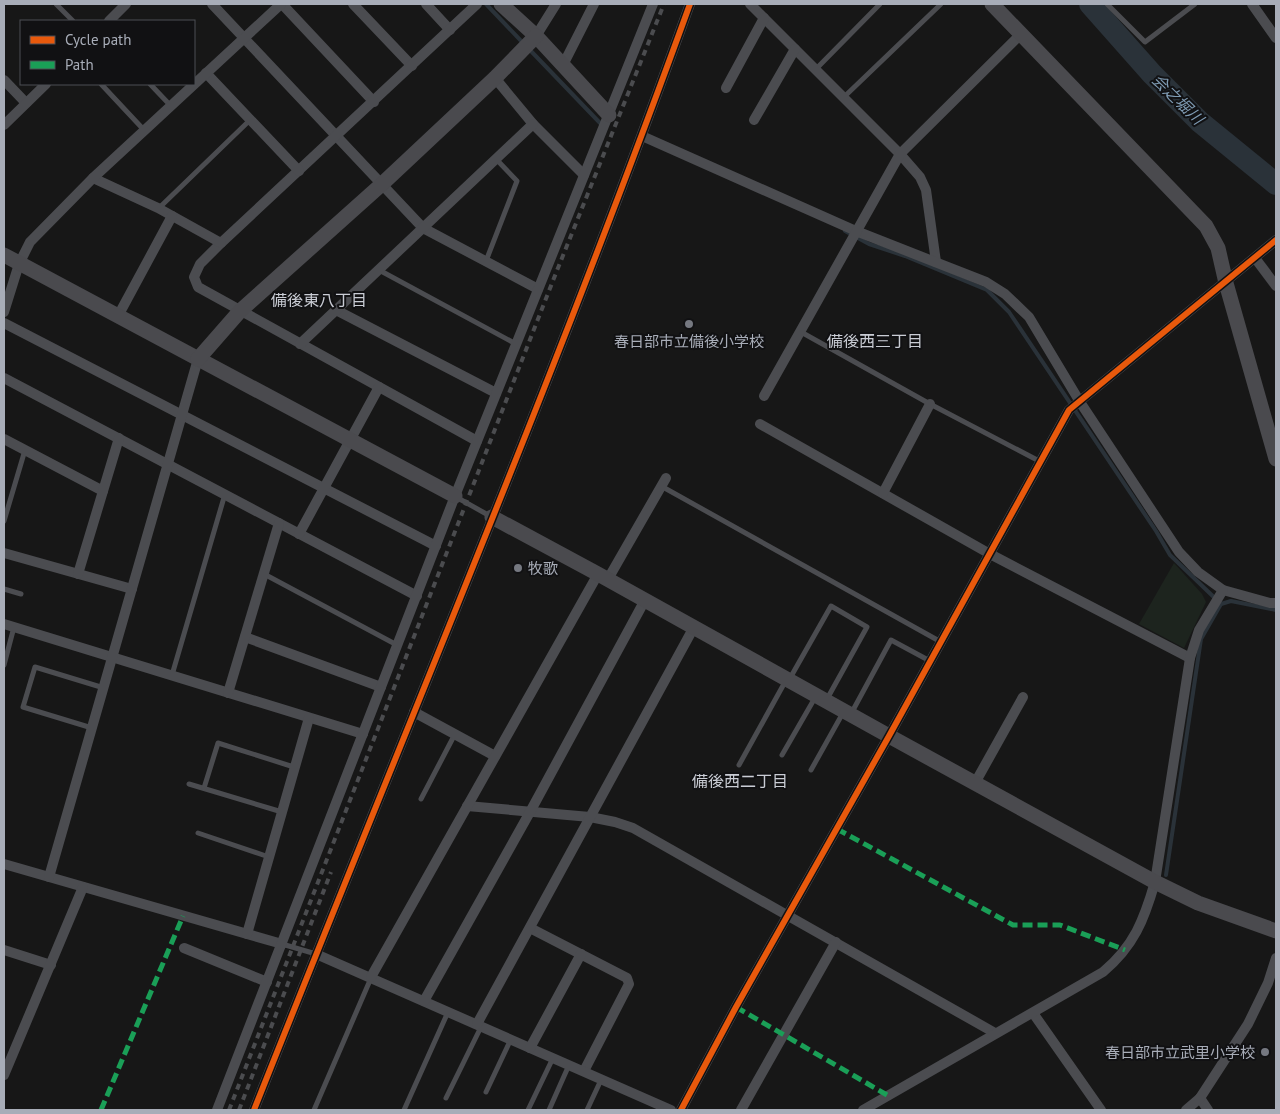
<svg xmlns="http://www.w3.org/2000/svg" width="1280" height="1114" font-family="'PT Sans','Noto Sans JP',sans-serif">
<style>
.green{fill:#1d241e}
.lines{fill:none;stroke-linecap:round;stroke-linejoin:round}
.stream{stroke:#2a3239;stroke-width:4}
.river{stroke:#2a3239;stroke-width:22}
.lane{stroke:#4b4c50;stroke-width:5}
.street{stroke:#4b4c50;stroke-width:10}
.secondary{stroke:#4a4a4e;stroke-width:15}
.rail{stroke:#4b4c4f;stroke-width:4;stroke-dasharray:6 5;stroke-linecap:butt}
.quiet{stroke:#1a9f57;stroke-width:5;stroke-dasharray:10 5;stroke-linecap:butt}
.cycleway-casing{stroke:#111113;stroke-width:9}
.cycleway{stroke:#e8590c;stroke-width:6}
.poi-dot{fill:#757880;stroke:#111113;stroke-width:2}
.labels{text-anchor:middle;dominant-baseline:central;stroke-width:4;stroke-linejoin:round;paint-order:stroke}
.poi-label{font-size:15px;fill:#a8adb8;stroke:#111113}
.water-label{font-size:16px;font-style:italic;fill:#7f9bb3;stroke:#111113}
.neighbourhood-label{font-size:16px;fill:#c9ccd4;stroke:#111113}
</style>
<rect width="100%" height="100%" fill="#171717"/>
<!-- green -->
<polygon class="green" points="1174,563 1202,594 1206,602 1184,648 1139,624"/>
<g class="lines">
<!-- stream -->
<g class="stream">
<polyline points="486,4 524,44"/>
<polyline points="529,49 600,123"/>
<polyline points="845,231 869,244 905,256 987,290 1009,312 1156,531 1170,555 1221,604"/>
<polyline points="1166,875 1201,639 1221,604 1231,601 1276,610"/>
</g>
<!-- river -->
<polyline class="river" points="1090,4 1152,74 1200,122 1276,184"/>
<!-- lane -->
<g class="lane">
<polyline points="56,4 73,21"/>
<polyline points="1107,4 1145,42 1195,4"/>
<polyline points="816,69 880,4"/>
<polyline points="101,84 144,130"/>
<polyline points="150,84 170,105"/>
<polyline points="844,97 941,4"/>
<polyline points="159,208 250,120"/>
<polyline points="486,261 517,181 496,159"/>
<polyline points="379,270 516,344"/>
<polyline points="801,332 930,404 1041,462"/>
<polyline points="661,486 941,642"/>
<polyline points="456,497 490,516"/>
<polyline points="4,521 25,450"/>
<polyline points="264,574 397,645"/>
<polyline points="4,589 21,594"/>
<polyline points="4,665 14,627"/>
<polyline points="172,675 225,494"/>
<polyline points="789,680 831,606 867,627 827,699"/>
<polyline points="852,712 891,640 930,661"/>
<polyline points="92,728 23,707 35,667 104,688"/>
<polyline points="782,755 816,696"/>
<polyline points="739,765 785,682"/>
<polyline points="811,770 844,711"/>
<polyline points="189,784 282,812"/>
<polyline points="204,788 218,743 294,767"/>
<polyline points="421,799 455,734"/>
<polyline points="198,833 269,857"/>
<polyline points="282,944 316,954"/>
<polyline points="486,1092 511,1039"/>
<polyline points="446,1098 481,1027"/>
<polyline points="314,1110 371,978"/>
<polyline points="404,1110 448,1012"/>
<polyline points="528,1110 553,1058"/>
<polyline points="549,1110 569,1065"/>
<polyline points="587,1110 601,1080"/>
</g>
<!-- street -->
<g class="street">
<polyline points="212,4 423,228 538,289"/>
<polyline points="282,4 374,102"/>
<polyline points="353,4 412,66"/>
<polyline points="426,4 450,30"/>
<polyline points="477,4 221,243 200,264 194,277 198,287 477,441"/>
<polyline points="750,4 900,154 920,177 926,190 936,262"/>
<polyline points="1252,4 1276,38"/>
<polyline points="109,21 126,4"/>
<polyline points="536,36 556,4"/>
<polyline points="563,65 594,4"/>
<polyline points="206,73 299,171"/>
<polyline points="495,78 533,124 584,175"/>
<polyline points="4,80 26,103"/>
<polyline points="726,88 764,18"/>
<polyline points="754,120 795,49"/>
<polyline points="4,125 46,84"/>
<polyline points="642,136 856,231 986,282 1005,294 1029,317 1080,402 1179,552 1198,572 1223,590 1270,603 1276,603"/>
<polyline points="93,178 158,208 221,243"/>
<polyline points="1255,258 1276,286"/>
<polyline points="336,310 496,393"/>
<polyline points="4,312 19,264 30,242 93,178 281,4"/>
<polyline points="118,316 172,216"/>
<polyline points="4,323 436,546"/>
<polyline points="300,344 533,124"/>
<polyline points="4,378 417,596"/>
<polyline points="764,396 900,154 1021,34"/>
<polyline points="760,424 990,554 1190,658"/>
<polyline points="4,439 103,491"/>
<polyline points="883,493 930,404"/>
<polyline points="299,534 379,387"/>
<polyline points="4,553 132,589"/>
<polyline points="78,574 119,438"/>
<polyline points="608,579 666,478"/>
<polyline points="4,624 363,734"/>
<polyline points="245,637 381,687"/>
<polyline points="228,693 279,523"/>
<polyline points="414,712 495,756"/>
<polyline points="975,783 1023,697"/>
<polyline points="467,806 590,817 615,822 633,828 995,1033"/>
<polyline points="4,864 282,944"/>
<polyline points="49,877 198,359"/>
<polyline points="530,928 627,978 629,984 584,1071"/>
<polyline points="247,934 309,718"/>
<polyline points="184,948 267,982"/>
<polyline points="4,950 51,965"/>
<polyline points="316,954 671,1110"/>
<polyline points="371,977 598,574"/>
<polyline points="424,1001 530,812 645,600"/>
<polyline points="1033,1013 1101,1110"/>
<polyline points="477,1024 694,627"/>
<polyline points="530,1048 581,954"/>
<polyline points="4,1075 83,887"/>
<polyline points="1200,1098 1208,1110"/>
<polyline points="217,1110 455,496 653,4"/>
<path d="M254,1110C400,742 555,377 690,4"/>
<polyline points="681,1110 736,1007 889,736 1069,410 1276,240"/>
<polyline points="741,1110 836,942"/>
<path d="M863,1110L1103,972C1134,946 1144,920 1155,882L1190,658L1199,630L1223,590"/>
<polyline points="1186,1110 1200,1098 1248,1024 1268,983 1276,958"/>
</g>
<!-- secondary -->
<g class="secondary">
<polyline points="501,4 536,36 609,115"/>
<polyline points="992,4 1206,226 1218,248 1226,283 1276,459"/>
<polyline points="4,255 455,496"/>
<polyline points="198,359 240,311 382,184 495,78 536,36"/>
<polyline points="492,517 598,574 889,736 1155,882 1198,903 1276,931"/>
</g>
<!-- rail -->
<g class="rail">
<polyline points="229,1110 556,273 664,4"/>
<polyline points="239,1110 331,872"/>
</g>
<!-- quiet -->
<g class="quiet">
<polyline points="837,829 1013,925 1060,925 1125,950"/>
<polyline points="736,1007 887,1095"/>
<polyline points="101,1110 183,916"/>
</g>
<defs>
<g id="cycleway">
<path d="M254,1110C400,742 555,377 690,4"/>
<polyline points="681,1110 736,1007 889,736 1069,410 1276,240"/>
</g>
</defs>
<!-- cycleway casing -->
<use href="#cycleway" class="cycleway-casing"/>
<!-- cycleway -->
<use href="#cycleway" class="cycleway"/>
</g>
<!-- markers -->
<g class="poi-dot">
<circle cx="689" cy="324" r="5"/>
<circle cx="518" cy="568" r="5"/>
<circle cx="1265" cy="1052" r="5"/>
</g>
<g class="labels">
<!-- poi labels -->
<g class="poi-label">
<text x="689" y="341">春日部市立備後小学校</text>
<text x="528" y="568" text-anchor="start">牧歌</text>
<text x="1255" y="1052" text-anchor="end">春日部市立武里小学校</text>
</g>
<!-- water labels -->
<g class="water-label">
<text transform="translate(1178 99) rotate(44)">会之堀川</text>
</g>
<!-- neighbourhood labels -->
<g class="neighbourhood-label">
<text x="319" y="300">備後東八丁目</text>
<text x="875" y="341">備後西三丁目</text>
<text x="740" y="781">備後西二丁目</text>
</g>
</g>
<!-- border -->
<rect width="1280" height="1114" fill="none" stroke="#a8adb8" stroke-width="10"/>
<!-- legend -->
<rect x="20" y="20" width="175" height="65" fill="#111113" stroke="#4d4f55"/>
<rect x="30" y="36" width="25" height="8" fill="#e8590c" stroke="#4d4f55"/>
<text x="65" y="45" font-size="15" fill="#a8adb8">Cycle path</text>
<rect x="30" y="61" width="25" height="8" fill="#1a9f57" stroke="#4d4f55"/>
<text x="65" y="70" font-size="15" fill="#a8adb8">Path</text>
</svg>
